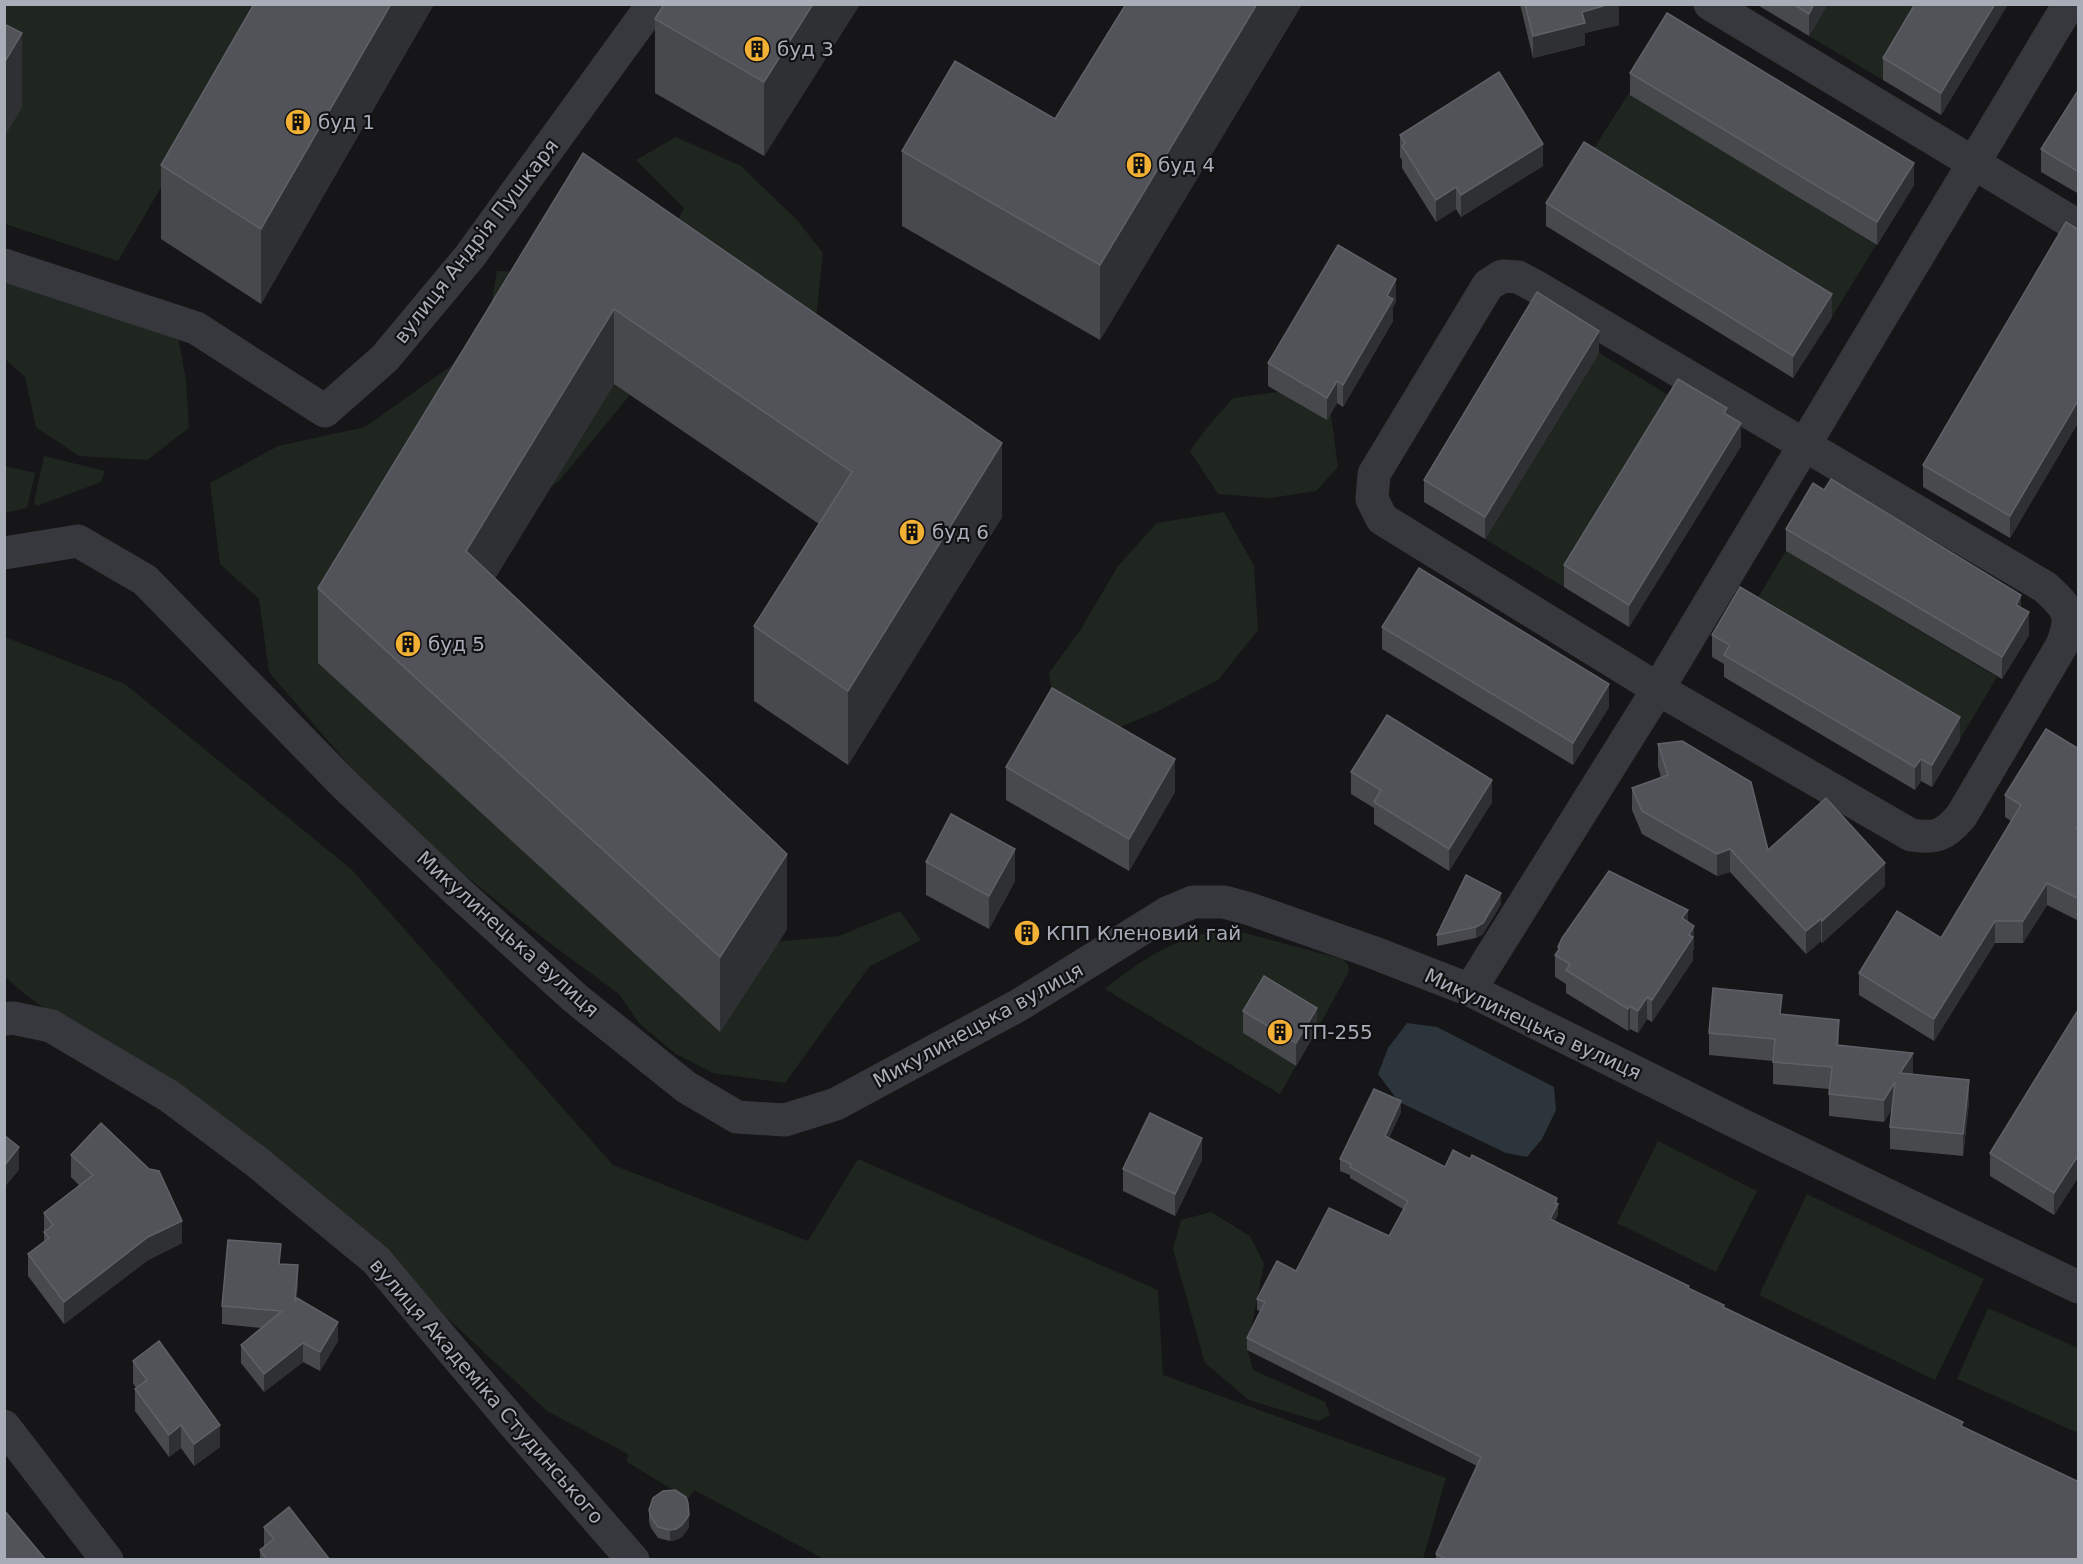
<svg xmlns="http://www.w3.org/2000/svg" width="2083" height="1564" font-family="'DejaVu Sans',sans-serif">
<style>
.green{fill:#1e261f}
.water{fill:#2c353c}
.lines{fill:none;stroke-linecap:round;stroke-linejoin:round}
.street{stroke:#37383d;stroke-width:33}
.wall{fill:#47494d}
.shaded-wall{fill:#2f3033}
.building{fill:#525359;stroke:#5f6168;stroke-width:1.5}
.labels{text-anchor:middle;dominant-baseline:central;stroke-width:4.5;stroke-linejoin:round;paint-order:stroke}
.poi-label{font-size:20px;fill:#a8adb8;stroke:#111113;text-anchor:start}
.street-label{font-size:20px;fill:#a8adb8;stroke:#111113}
</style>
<rect width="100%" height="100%" fill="#161618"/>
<!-- green -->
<g class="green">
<polygon points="5,5 267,5 118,261 5,224"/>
<polygon points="1828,5 1928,5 1883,80 1809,36"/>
<polygon points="1629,93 1876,245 1832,317 1584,164"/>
<polygon points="676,137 741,166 797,220 823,253 816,319 661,357 559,481 505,519 467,603 772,942 839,936 900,911 921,940 869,967 785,1083 713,1073 676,1054 640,1024 619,994 543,938 457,869 366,785 269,672 259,599 220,564 210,483 278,446 365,427 451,366 490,311 497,271 625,273 661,255 684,208 636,160"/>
<polygon points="4,276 177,331 186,380 189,428 147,460 79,456 36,427 25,377 5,359"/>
<polygon points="1599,353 1678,401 1564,587 1485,539"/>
<polygon points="1284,391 1330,408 1338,467 1316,491 1270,498 1218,494 1190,451 1206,429 1233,398"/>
<polygon points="44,456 105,471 101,482 37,506 34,503"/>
<polygon points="5,466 35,473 27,508 5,513"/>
<polygon points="1224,512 1254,566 1258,630 1218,680 1156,712 1108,732 1055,712 1049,673 1081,629 1118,566 1157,523"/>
<polygon points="1786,551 1997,677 1960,739 1748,614"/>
<polygon points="5,637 125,684 352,870 613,1165 808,1241 858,1159 1158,1290 1163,1375 1446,1478 1423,1559 824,1559 694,1490 688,1499 627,1462 628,1454 547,1411 320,1199 27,996 5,977"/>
<path d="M1220,931L1241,932L1342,959L1348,965L1349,971L1317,1030L1264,999L1243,1033L1296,1066L1280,1094L1105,989C1139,961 1176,937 1220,931Z"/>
<polygon points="1658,1141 1757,1191 1716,1272 1617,1223"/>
<polygon points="1807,1194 1984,1279 1935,1380 1759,1295"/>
<polygon points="1211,1212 1250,1236 1264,1264 1247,1349 1253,1370 1325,1402 1330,1415 1318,1421 1249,1400 1205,1363 1173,1249 1181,1220"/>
<polygon points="1988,1308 2078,1348 2078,1433 1957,1379"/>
</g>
<!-- water -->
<polygon class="water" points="1407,1023 1437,1027 1554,1087 1556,1110 1542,1139 1527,1157 1506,1153 1399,1102 1378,1074 1388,1048"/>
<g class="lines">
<!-- street -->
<g class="street">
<polyline points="1710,4 2078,226"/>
<polyline points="4,265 196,328 325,411 385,358 470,256 653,4"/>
<path d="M1502,276L1518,277L1535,286L2045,587C2068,608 2074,614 2062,645L1962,815C1946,835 1936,839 1911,835L1658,689L1382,519L1372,499L1374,474L1488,285Z"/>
<polyline points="4,553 78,541 145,580 345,785 457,891 575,998 686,1087 737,1117 785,1120 836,1104 1019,1005 1167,913 1193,902 1224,902 1250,909 1372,952 1470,990 1742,1125 2078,1287"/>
<polyline points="1470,990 1658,689 2069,4"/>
<polyline points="4,1019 13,1018 51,1026 169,1096 257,1162 376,1260 515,1425 633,1560"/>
<polyline points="4,1426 107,1560"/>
</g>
</g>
<!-- wall -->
<g class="wall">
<polygon points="434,4 261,304 161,239 161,165"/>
<polygon points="664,4 860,4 764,156 655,93 655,19"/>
<polygon points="1126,4 1302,4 1100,340 902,226 902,151 1055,119"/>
<polygon points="1520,4 1619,4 1619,25 1585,33 1585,45 1533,58"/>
<polygon points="1756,4 1828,4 1809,36"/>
<polygon points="2008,4 1941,115 1883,80 1883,58"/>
<polygon points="1630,73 1914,185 1877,245 1630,95"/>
<polygon points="2079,89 2079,194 2041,172 2041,149"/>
<polygon points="1400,135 1543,166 1461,217 1456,209 1436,222 1402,168 1402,160 1400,157"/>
<polygon points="583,153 1002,517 848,765 754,701 754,626 819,524 614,384 495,578 787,929 720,1032 318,663 318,588"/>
<polygon points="1546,203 1832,317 1793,378 1546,226"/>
<polygon points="2079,230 2079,421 2010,538 1923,487 1923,465"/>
<polygon points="1396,301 1393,307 1393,321 1343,407 1337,403 1327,420 1268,386 1268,363"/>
<polygon points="1599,353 1485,539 1424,502 1424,480"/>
<polygon points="1727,415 1741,446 1629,627 1564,587 1564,565"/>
<polygon points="1786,529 2021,608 2029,635 2002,679 1786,551"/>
<polygon points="1382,627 1609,707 1573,765 1382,649"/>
<polygon points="1712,635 1960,740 1932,787 1921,781 1915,790 1724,677 1724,664 1712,657"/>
<polygon points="1658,744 1768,850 1885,886 1822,943 1821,941 1806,954 1730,872 1717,876 1642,834 1632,810 1632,788 1661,778 1658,766"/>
<polygon points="2079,749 2079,921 2047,905 2023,943 1995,943 1934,1041 1859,995 1859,973 1941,938 2011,821 2005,817 2005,795"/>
<polygon points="1006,767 1175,792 1129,871 1006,800"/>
<polygon points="1351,772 1492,802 1449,871 1374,824 1374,808 1351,794"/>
<polygon points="926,862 1015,881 989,929 926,895"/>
<polygon points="1501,904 1483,934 1476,938 1437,946 1437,935"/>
<polygon points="1688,922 1694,948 1693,951 1693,960 1652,1022 1647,1019 1638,1033 1630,1029 1628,1031 1566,993 1566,984 1555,977 1555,955 1558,952 1558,947"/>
<polygon points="1243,1011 1317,1030 1296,1066 1243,1033"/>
<polygon points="2079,1011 2079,1176 2054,1215 1990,1176 1990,1153"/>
<polygon points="1782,1015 1839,1045 1913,1074 1969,1102 1963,1156 1890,1149 1890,1127 1892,1108 1884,1122 1829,1116 1829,1089 1773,1084 1773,1061 1709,1055 1709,1033"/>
<polygon points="1401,1112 1389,1138 1445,1167 1470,1159 1557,1198 1558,1215 1554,1221 1689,1288 1724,1307 1963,1427 2079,1560 1436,1560 1436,1554 1477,1466 1247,1350 1247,1338 1260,1311 1257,1310 1257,1299 1296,1271 1389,1236 1403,1209 1350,1178 1350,1175 1340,1171 1340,1159"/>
<polygon points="71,1155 182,1243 148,1260 64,1324 28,1276 28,1254 44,1241 44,1213 80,1186 71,1177"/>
<polygon points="1202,1160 1175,1216 1123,1191 1123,1169"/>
<polygon points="281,1264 298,1284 296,1299 338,1341 320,1371 303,1362 264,1392 241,1363 241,1345 261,1328 222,1324 222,1306"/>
<polygon points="133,1361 220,1447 194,1466 181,1448 169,1457 135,1411 135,1389 136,1388 133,1383"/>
<polygon points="649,1510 689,1527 682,1537 676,1540 670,1541 658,1538 651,1528 649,1521"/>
<polygon points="264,1527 330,1560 260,1560 260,1550 264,1547"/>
</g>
<!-- shaded-wall -->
<g class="shaded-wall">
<polygon points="391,4 434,4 261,304 261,229"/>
<polygon points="813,4 860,4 764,156 764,82"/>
<polygon points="1257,4 1302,4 1100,340 1100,265"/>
<polygon points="1610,4 1619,4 1619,25 1585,33 1585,45 1533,58 1533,36 1582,12"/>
<polygon points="1814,4 1828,4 1809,36 1809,14"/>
<polygon points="1995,4 2008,4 1941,115 1941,93"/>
<polygon points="22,33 22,108 4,137 4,63"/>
<polygon points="1543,144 1543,166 1461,217 1461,195"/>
<polygon points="1914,163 1914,185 1877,245 1877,222"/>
<polygon points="1456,187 1456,209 1436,222 1436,200"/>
<polygon points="1396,279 1396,301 1393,307 1393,321 1343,407 1343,385 1387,296"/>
<polygon points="1832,294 1832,317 1793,378 1793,356"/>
<polygon points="614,309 614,384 466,626 466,551"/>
<polygon points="1599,331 1599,353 1485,539 1485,517"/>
<polygon points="1337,381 1337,403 1327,420 1327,398"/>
<polygon points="2079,399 2079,421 2010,538 2010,516"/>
<polygon points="1741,423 1741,446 1629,627 1629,605"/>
<polygon points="1002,443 1002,517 848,765 848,691"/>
<polygon points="2021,595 2021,618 2016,605"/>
<polygon points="2029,612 2029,635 2002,679 2002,657"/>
<polygon points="1609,684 1609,707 1573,765 1573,743"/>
<polygon points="1960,717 1960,740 1932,787 1932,765"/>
<polygon points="1175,759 1175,792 1129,871 1129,839"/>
<polygon points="1921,759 1921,781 1915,790 1915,767"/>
<polygon points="1492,780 1492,802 1449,871 1449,849"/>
<polygon points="1015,849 1015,881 989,929 989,896"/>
<polygon points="1730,849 1730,872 1717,876 1717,854"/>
<polygon points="787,854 787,929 720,1032 720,957"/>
<polygon points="1885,863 1885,886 1822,943 1822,921"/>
<polygon points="2047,883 2047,905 2023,943 2023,921"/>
<polygon points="1501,893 1501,904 1483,934 1476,938 1476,927"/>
<polygon points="1688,910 1688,932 1682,918"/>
<polygon points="1821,919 1821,941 1806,954 1806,931"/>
<polygon points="1995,921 1995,943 1934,1041 1934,1019"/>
<polygon points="1694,926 1694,948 1693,951 1693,960 1652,1022 1652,1000"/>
<polygon points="1647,997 1647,1019 1638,1033 1638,1011"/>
<polygon points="1630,1006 1630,1029 1628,1031 1628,1009"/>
<polygon points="1317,1008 1317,1030 1296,1066 1296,1043"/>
<polygon points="1839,1020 1839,1043 1837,1068 1837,1045"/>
<polygon points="1913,1053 1913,1075 1900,1073"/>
<polygon points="1969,1080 1969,1102 1963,1156 1963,1134"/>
<polygon points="1895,1082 1895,1104 1884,1122 1884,1100"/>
<polygon points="1401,1101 1401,1112 1385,1147 1385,1136"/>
<polygon points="1202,1138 1202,1160 1175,1216 1175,1194"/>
<polygon points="19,1147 19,1170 4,1188 4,1166"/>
<polygon points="2079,1154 2079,1176 2054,1215 2054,1193"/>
<polygon points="1557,1198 1558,1215 1550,1230 1550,1219"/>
<polygon points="182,1221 182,1243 148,1260 64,1324 64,1302 148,1237"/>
<polygon points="298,1265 298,1284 295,1319 295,1301"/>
<polygon points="338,1322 338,1341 320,1371 320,1352"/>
<polygon points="303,1343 303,1362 264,1392 264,1374"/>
<polygon points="181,1425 181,1448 169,1457 169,1435"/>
<polygon points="220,1425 220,1447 194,1466 194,1444"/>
<polygon points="689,1515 689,1527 682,1537 676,1540 670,1541 670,1530"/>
</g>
<!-- building -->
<g class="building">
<polygon points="254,4 391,4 261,229 161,165"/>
<polygon points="664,4 813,4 764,82 655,19"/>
<polygon points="1126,4 1257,4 1100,265 902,151 955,61 1055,119"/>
<polygon points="1525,4 1610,4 1582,12 1585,23 1533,36"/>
<polygon points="1793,4 1814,4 1809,14"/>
<polygon points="1915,4 1995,4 1941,93 1883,58"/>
<polygon points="1667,13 1914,163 1877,222 1630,73"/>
<polygon points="4,24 22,33 4,63"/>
<polygon points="1499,72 1543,144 1461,195 1456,187 1436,200 1402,146 1405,143 1400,135"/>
<polygon points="2079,89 2079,172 2041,149"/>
<polygon points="1584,142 1832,294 1793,356 1546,203"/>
<polygon points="583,153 1002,443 848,691 754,626 852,472 614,309 466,551 787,854 720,957 318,588"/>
<polygon points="2066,222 2079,230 2079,399 2010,516 1923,465"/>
<polygon points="1338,245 1396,279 1387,296 1393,299 1343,385 1337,381 1327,398 1268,363"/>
<polygon points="1537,292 1599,331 1485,517 1424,480"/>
<polygon points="1678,379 1727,408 1724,413 1741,423 1629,605 1564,565"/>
<polygon points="1831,479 2021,595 2016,605 2029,612 2002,657 1786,529 1813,483 1824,490"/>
<polygon points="1419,568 1609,684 1573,743 1382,627"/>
<polygon points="1740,587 1960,717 1932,765 1921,759 1915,767 1724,655 1730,645 1712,635"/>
<polygon points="1052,688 1175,759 1129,839 1006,767"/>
<polygon points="1387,715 1492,780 1449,849 1374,802 1381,790 1351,772"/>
<polygon points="2046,729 2079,749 2079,824 2076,828 2079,828 2079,899 2047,883 2023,921 1995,921 1934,1019 1859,973 1897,911 1941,938 2021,805 2005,795"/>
<polygon points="1682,741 1751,782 1768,850 1826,798 1885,863 1822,921 1821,919 1806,931 1730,849 1717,854 1642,811 1632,788 1668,775 1658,744"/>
<polygon points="951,814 1015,849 989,896 926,862"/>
<polygon points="1609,871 1688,910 1682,918 1694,926 1689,935 1693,937 1652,1000 1647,997 1638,1011 1630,1006 1628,1009 1566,970 1570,964 1555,955 1560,948 1558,947 1562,938"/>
<polygon points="1466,875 1501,893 1483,923 1476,927 1437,935"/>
<polygon points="1264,976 1317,1008 1296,1043 1243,1011"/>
<polygon points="1713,988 1782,995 1780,1014 1839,1020 1837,1045 1913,1053 1900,1073 1969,1080 1963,1134 1890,1127 1895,1082 1884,1100 1829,1094 1832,1067 1773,1062 1775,1039 1709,1033"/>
<polygon points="2078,1010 2079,1154 2054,1193 1990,1153"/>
<polygon points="1374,1089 1401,1101 1385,1136 1445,1167 1453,1150 1470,1159 1472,1155 1557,1198 1555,1203 1558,1204 1550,1219 1689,1286 1688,1288 1724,1305 1723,1307 1963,1422 1961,1426 2079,1482 2079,1560 1448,1560 1436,1554 1481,1457 1247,1338 1265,1302 1257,1299 1277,1261 1296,1271 1329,1208 1389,1236 1408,1201 1350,1167 1351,1164 1340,1159"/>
<polygon points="1150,1113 1202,1138 1175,1194 1123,1169"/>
<polygon points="101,1123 149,1169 159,1171 182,1221 148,1237 64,1302 28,1254 49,1238 44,1232 53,1225 44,1213 93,1175 71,1155"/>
<polygon points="4,1135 19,1147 4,1166"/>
<polygon points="228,1240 281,1244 279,1264 298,1265 295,1301 297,1298 338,1322 320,1352 303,1343 264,1374 241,1345 282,1311 222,1306"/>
<polygon points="159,1341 220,1425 194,1444 181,1425 169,1435 135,1389 147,1380 133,1361"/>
<polygon points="675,1490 686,1497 688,1503 689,1515 682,1525 676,1529 670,1530 658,1527 651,1517 649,1510 653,1498 663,1491"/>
<polygon points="289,1507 330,1560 267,1560 260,1550 274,1539 264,1527"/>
<polygon points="4,1510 46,1560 4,1560"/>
</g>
<!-- icons -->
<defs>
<symbol id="building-disc" viewBox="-11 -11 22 22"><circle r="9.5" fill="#f2b134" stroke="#111113"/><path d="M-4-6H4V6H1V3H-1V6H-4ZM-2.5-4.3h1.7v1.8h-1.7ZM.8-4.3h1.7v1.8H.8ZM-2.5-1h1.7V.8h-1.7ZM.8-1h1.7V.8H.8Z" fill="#111"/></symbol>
</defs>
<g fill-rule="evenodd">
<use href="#building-disc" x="742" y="34" width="30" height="30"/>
<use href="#building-disc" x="283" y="107" width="30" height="30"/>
<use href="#building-disc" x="1124" y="150" width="30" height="30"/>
<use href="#building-disc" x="897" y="517" width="30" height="30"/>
<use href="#building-disc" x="393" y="629" width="30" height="30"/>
<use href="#building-disc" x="1012" y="918" width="30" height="30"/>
<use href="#building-disc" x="1265" y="1017" width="30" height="30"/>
</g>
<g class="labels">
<!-- poi labels -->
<g class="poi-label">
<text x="777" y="49">буд 3</text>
<text x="318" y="122">буд 1</text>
<text x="1158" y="165">буд 4</text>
<text x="932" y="532">буд 6</text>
<text x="428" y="644">буд 5</text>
<text x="1046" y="933">КПП Кленовий гай</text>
<text x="1300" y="1032">ТП-255</text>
</g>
<!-- street labels -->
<g class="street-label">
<text transform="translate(476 241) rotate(-52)">вулиця Андрія Пушкаря</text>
<text transform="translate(508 934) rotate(42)">Микулинецька вулиця</text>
<text transform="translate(1533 1024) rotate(25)">Микулинецька вулиця</text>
<text transform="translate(978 1025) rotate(-29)">Микулинецька вулиця</text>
<text transform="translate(487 1391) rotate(49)">вулиця Академіка Студинського</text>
</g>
</g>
<!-- border -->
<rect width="2083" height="1564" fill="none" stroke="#a8adb8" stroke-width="12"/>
</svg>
